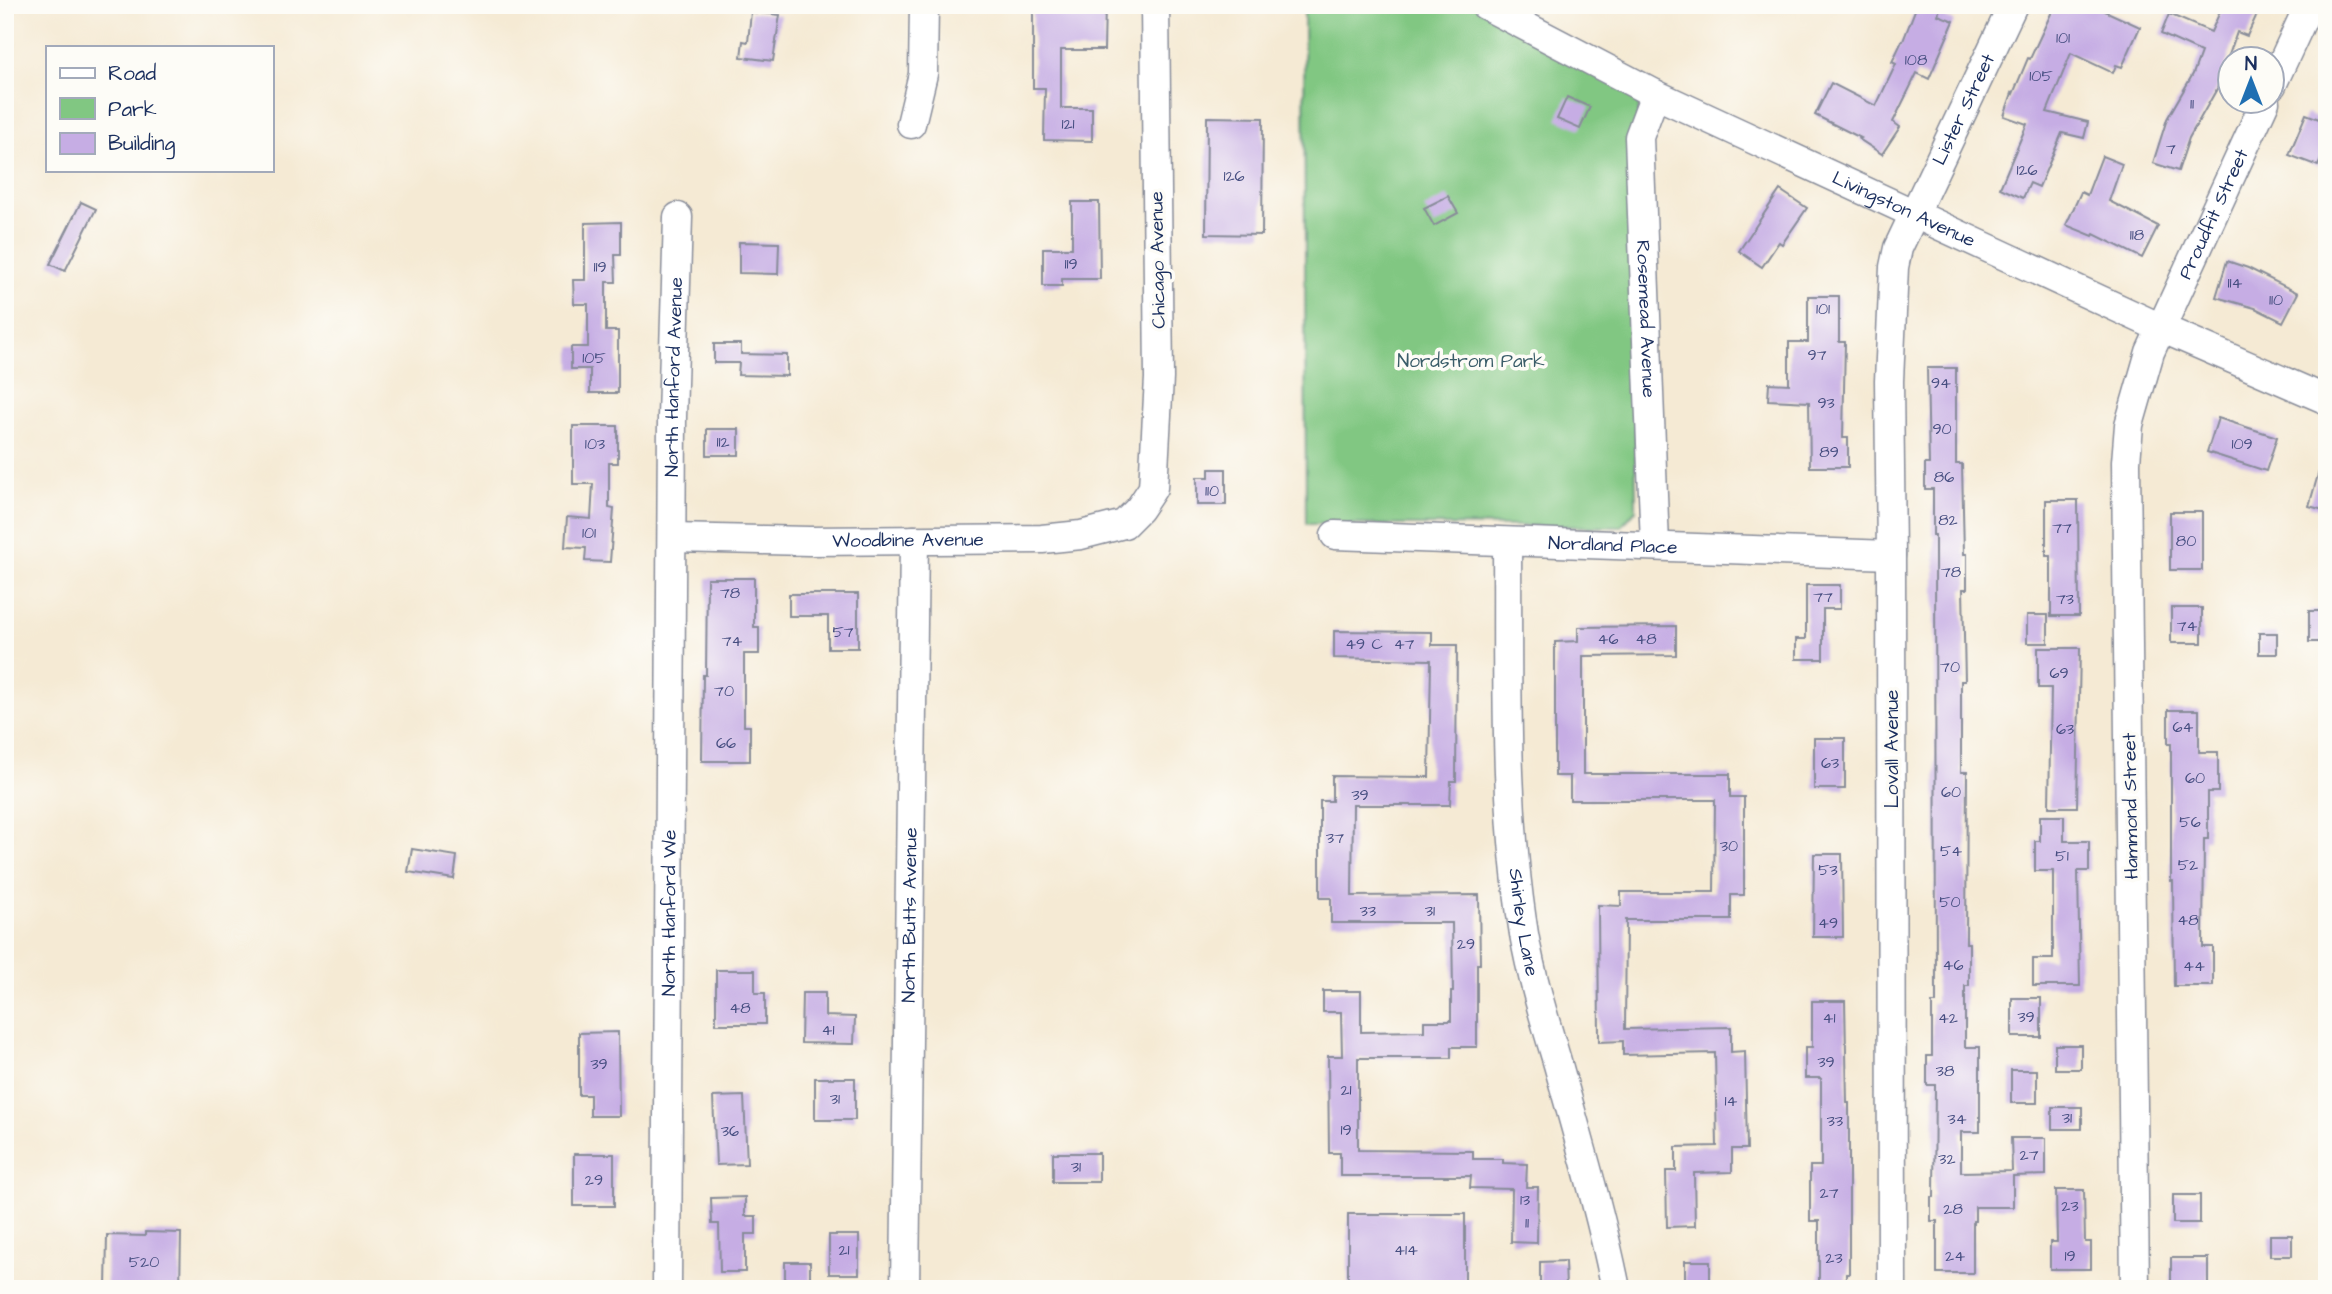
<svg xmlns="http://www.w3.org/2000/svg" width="2332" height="1294" font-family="'Architects Daughter',sans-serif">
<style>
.green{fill:#81c782;stroke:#4e7b70;stroke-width:2}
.building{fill:#c6ade4}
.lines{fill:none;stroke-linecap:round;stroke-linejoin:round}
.minor-casing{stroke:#888c99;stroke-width:31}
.minor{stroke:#fff;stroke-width:28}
.labels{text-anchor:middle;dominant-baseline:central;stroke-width:7;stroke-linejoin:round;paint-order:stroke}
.number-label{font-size:16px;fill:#464e80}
.street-label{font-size:19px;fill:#1b2f5e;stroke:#fdfcf7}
.park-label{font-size:19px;fill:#3a5d69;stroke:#fdfcf7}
</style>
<rect width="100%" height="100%" fill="#fdfcf7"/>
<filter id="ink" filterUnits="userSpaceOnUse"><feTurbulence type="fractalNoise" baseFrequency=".0143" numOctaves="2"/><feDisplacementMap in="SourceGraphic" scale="14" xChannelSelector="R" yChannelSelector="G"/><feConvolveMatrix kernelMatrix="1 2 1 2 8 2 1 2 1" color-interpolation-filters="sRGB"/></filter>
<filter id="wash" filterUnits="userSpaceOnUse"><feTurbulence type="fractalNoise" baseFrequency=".00686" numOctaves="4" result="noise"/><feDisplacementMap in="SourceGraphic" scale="28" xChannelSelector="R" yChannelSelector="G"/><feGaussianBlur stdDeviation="1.57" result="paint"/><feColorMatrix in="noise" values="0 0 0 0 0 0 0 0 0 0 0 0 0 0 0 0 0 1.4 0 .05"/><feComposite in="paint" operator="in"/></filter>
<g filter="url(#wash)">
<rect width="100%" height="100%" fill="#f5ead4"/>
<!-- green -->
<polygon class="green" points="1304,5 1474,5 1639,99 1635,349 1636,510 1621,527 1306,524"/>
<g id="blocks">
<!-- building -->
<g class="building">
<polygon points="1033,5 1105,5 1104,50 1061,50 1061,108 1092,108 1092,141 1044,140 1045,88 1033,88"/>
<polygon points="1917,5 1941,5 1938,15 1954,21 1929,79 1917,73 1893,122 1900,127 1882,154 1859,139 1861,138 1815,115 1831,83 1876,106 1896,64 1892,62 1902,41 1903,41"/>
<polygon points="2055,5 2092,5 2140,27 2122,67 2116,65 2113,73 2071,53 2047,112 2088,122 2084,138 2062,133 2039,187 2030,183 2023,198 2000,188 2027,124 2004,116 2012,93 2013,94 2028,58 2030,59"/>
<polygon points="2223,5 2242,5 2258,12 2247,36 2237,32 2218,87 2189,138 2178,171 2153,163 2167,119 2193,74 2201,52 2161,34 2169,14 2211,32"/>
<polygon points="751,12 780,15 773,61 741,57 743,41 748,42"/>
<polygon points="1567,97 1590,107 1580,129 1557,119"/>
<polygon points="2306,114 2327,122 2327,146 2318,166 2289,155"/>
<polygon points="1207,117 1263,118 1262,235 1206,234"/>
<polygon points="2102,156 2122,164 2109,201 2158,226 2142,258 2094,234 2093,236 2066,225 2081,192 2087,195"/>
<polygon points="1780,190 1807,208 1782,244 1779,242 1762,267 1739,251"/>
<polygon points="1448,196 1458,213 1434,226 1424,208"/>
<polygon points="81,202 96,209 65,271 50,264"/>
<polygon points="1072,202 1099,202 1100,279 1062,279 1062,286 1043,286 1043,248 1072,248"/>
<polygon points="621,222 621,255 615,255 616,282 606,282 606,331 618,331 618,393 590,393 590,369 571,369 571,347 588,347 588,304 574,304 573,280 585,280 585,223"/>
<polygon points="739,242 779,243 778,274 739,273"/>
<polygon points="2227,261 2248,268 2298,293 2283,322 2255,308 2216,297"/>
<polygon points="1808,296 1839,296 1839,342 1845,342 1843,438 1848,438 1848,467 1810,467 1809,402 1768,400 1769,383 1789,384 1789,342 1808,342"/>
<polygon points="714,344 741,344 741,354 787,355 787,376 738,375 739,363 714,363"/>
<polygon points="1927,368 1956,368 1956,464 1962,464 1964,554 1967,554 1967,589 1963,589 1965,681 1961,681 1961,772 1967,772 1966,943 1969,943 1969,986 1965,986 1965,1047 1980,1047 1980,1132 1961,1132 1961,1172 2012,1171 2011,1138 2046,1138 2046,1175 2013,1176 2013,1207 1975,1207 1975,1221 1973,1221 1973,1273 1937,1273 1937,1221 1931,1221 1931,1197 1934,1197 1935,1085 1927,1085 1927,1056 1932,1056 1932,1003 1936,1003 1935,535 1933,535 1933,489 1925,489 1925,464 1929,464"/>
<polygon points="2218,418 2277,437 2266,471 2207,452"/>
<polygon points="573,426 618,426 618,463 609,463 609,508 614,509 610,562 585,561 586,548 565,547 567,517 591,519 593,484 573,484"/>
<rect x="707" y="429" width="32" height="26"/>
<polygon points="2322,461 2327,462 2327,511 2309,506"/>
<polygon points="1209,469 1226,469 1226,505 1197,505 1197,477 1209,477"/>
<polygon points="2046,500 2078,500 2079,616 2051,616 2051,556 2046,556"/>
<rect x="2170" y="512" width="32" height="58"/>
<polygon points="707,578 754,578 754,627 759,627 759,654 744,654 744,726 750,726 750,761 702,761 703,675 706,675"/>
<polygon points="1806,585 1840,585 1840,609 1823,609 1823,659 1796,659 1796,639 1806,639"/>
<polygon points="789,594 858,594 858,648 828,648 828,616 789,616"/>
<rect x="2171" y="608" width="31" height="35"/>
<rect x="2309" y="611" width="18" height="31"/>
<rect x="2027" y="615" width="21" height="28"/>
<polygon points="1676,626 1676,655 1583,656 1583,774 1730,774 1730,797 1744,797 1744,895 1731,895 1731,920 1626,920 1625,1029 1731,1027 1731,1052 1745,1051 1747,1149 1732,1149 1732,1172 1694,1173 1695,1226 1667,1227 1666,1171 1676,1171 1676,1147 1717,1146 1715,1053 1623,1055 1623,1041 1599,1042 1598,905 1621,906 1621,892 1714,892 1715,800 1570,800 1570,776 1555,776 1555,642 1578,641 1578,627"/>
<polygon points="1334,631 1432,632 1432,645 1457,645 1456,781 1451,781 1450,805 1353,805 1352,896 1479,895 1480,964 1477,964 1477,1047 1451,1047 1451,1058 1358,1058 1358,1150 1473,1151 1473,1159 1503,1159 1503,1163 1527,1164 1526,1187 1538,1187 1537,1243 1511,1242 1512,1189 1470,1188 1471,1176 1340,1176 1340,1153 1329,1153 1328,1056 1342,1056 1341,1012 1323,1012 1323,991 1361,991 1361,1032 1424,1031 1424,1021 1451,1021 1451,992 1453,992 1452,923 1331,923 1331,898 1320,898 1320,801 1332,801 1332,776 1429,777 1431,660 1334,658"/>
<rect x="2259" y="633" width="18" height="21"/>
<polygon points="2038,648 2080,648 2077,807 2049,807 2051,688 2038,688"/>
<polygon points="2168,710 2199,710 2199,752 2218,752 2218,792 2208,792 2208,839 2204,839 2203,947 2213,947 2213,986 2174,986 2173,881 2171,881 2171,744 2168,744"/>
<rect x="1814" y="738" width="31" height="51"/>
<polygon points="2040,816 2064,816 2064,841 2089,841 2089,871 2078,871 2080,986 2033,986 2033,959 2053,959 2053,871 2035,871 2035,841 2040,841"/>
<polygon points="412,849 457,856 454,879 408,872"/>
<polygon points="1814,854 1842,854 1843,937 1813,937"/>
<polygon points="716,970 755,970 755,993 765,993 765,1024 716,1024"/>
<polygon points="802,993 825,993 825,1016 855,1017 854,1044 801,1043"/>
<rect x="2012" y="998" width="29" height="39"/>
<polygon points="1812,1001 1845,1001 1847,1103 1849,1103 1849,1274 1846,1274 1846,1289 1819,1289 1819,1221 1810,1221 1810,1166 1821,1166 1821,1078 1805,1078 1805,1047 1812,1047"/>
<polygon points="618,1032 619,1116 590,1116 590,1095 579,1095 579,1033"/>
<rect x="2055" y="1045" width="26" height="24"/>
<rect x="2011" y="1070" width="26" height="33"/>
<rect x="815" y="1078" width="40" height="42"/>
<polygon points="744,1096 747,1164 716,1165 713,1097"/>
<rect x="2052" y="1107" width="30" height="22"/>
<rect x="1053" y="1153" width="46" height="29"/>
<rect x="574" y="1154" width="40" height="52"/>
<polygon points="2056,1190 2084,1190 2085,1242 2091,1242 2091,1269 2050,1269 2050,1242 2057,1242"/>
<rect x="2173" y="1195" width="27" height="28"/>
<polygon points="745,1197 745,1216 756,1216 756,1234 745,1234 745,1272 720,1272 719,1224 712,1224 711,1198"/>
<rect x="1348" y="1214" width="117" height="75"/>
<polygon points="145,1232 181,1233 180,1289 106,1289 107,1235 145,1236"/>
<rect x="829" y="1235" width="30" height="39"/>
<rect x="2270" y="1235" width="22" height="21"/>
<rect x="2171" y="1258" width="37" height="31"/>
<polygon points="1565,1261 1566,1289 1540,1289 1540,1262"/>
<rect x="1685" y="1261" width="25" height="28"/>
<rect x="785" y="1262" width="25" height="19"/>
</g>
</g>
</g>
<g filter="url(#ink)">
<use href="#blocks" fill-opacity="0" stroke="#888c99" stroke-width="2"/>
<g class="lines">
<defs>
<g id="minor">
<path id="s1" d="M1485,5L1655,94L2161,328L2327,400"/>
<polyline points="2272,85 2309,5"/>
<path id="s2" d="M1655,94L1639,137L1655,545"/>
<polyline points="911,124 923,74 924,5"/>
<path id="s3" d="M1335,535L1891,555"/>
<path id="s4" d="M672,538L809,541L1042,539L1081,535L1124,524L1139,509L1153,488L1159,378L1155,5"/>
<path id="s5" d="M1507,543C1508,673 1503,805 1524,934C1532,980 1546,1024 1559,1068C1579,1141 1601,1214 1616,1289"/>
<path id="s6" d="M667,1289L672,417L678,217"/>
<path id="s7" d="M905,1289L914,540"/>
<path id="s8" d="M1892,1289L1891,555L1889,381L1894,267L1898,248L2013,5"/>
<path id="s9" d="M2135,1289L2126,462L2129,425L2150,352L2265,102"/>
</g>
</defs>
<!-- minor casing -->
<use href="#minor" class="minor-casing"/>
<!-- minor -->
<use href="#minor" class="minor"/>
</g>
</g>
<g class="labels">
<!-- number labels -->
<g class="number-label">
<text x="2063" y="38">101</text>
<text x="1916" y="60">108</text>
<text x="2041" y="76">105</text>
<text x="2192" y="104">11</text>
<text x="1068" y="124">121</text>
<text x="2171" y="149">7</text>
<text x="2027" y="170">126</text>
<text x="1234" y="176">126</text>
<text x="2137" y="235">118</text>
<text x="1071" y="264">119</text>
<text x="600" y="267">119</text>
<text x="2235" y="283">114</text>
<text x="2276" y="300">110</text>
<text x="1823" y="309">101</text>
<text x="1817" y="355">97</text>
<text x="594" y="358">105</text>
<text x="1941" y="383">94</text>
<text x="1826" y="403">93</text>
<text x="1942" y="429">90</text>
<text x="723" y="442">112</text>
<text x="595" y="444">103</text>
<text x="2242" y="444">109</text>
<text x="1829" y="452">89</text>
<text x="1944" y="477">86</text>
<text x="1212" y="491">110</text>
<text x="1948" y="520">82</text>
<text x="2062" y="528">77</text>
<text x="589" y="533">101</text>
<text x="2186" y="541">80</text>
<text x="1951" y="572">78</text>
<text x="730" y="593">78</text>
<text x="1823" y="597">77</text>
<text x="2065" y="599">73</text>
<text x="2187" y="626">74</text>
<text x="843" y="632">57</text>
<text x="1608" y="639">46</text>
<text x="1646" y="639">48</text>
<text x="732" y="641">74</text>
<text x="1364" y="644">49 C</text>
<text x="1404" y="644">47</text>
<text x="1950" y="667">70</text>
<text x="2059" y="673">69</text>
<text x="724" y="691">70</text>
<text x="2183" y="727">64</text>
<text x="2065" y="729">63</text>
<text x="726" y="743">66</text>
<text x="1830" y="763">63</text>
<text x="2195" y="778">60</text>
<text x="1951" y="792">60</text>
<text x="1360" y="795">39</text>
<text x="2190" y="822">56</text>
<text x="1335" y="838">37</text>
<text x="1729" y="846">30</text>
<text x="1951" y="851">54</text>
<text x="2062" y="856">51</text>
<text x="2188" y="865">52</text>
<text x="1828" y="870">53</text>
<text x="1950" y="902">50</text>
<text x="1368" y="911">33</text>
<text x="1430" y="911">31</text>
<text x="2188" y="920">48</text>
<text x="1828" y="923">49</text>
<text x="1466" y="944">29</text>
<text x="1953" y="965">46</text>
<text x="2194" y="966">44</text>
<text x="740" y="1008">48</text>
<text x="2026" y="1017">39</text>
<text x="1829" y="1018">41</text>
<text x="1948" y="1018">42</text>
<text x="828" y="1030">41</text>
<text x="1826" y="1062">39</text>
<text x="599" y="1064">39</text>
<text x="1945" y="1071">38</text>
<text x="1346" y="1090">21</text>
<text x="835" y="1099">31</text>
<text x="1731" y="1101">14</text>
<text x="2067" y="1118">31</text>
<text x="1957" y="1119">34</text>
<text x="1835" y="1121">33</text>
<text x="1346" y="1130">19</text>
<text x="730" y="1131">36</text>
<text x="2029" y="1155">27</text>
<text x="1947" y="1159">32</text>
<text x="1076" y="1167">31</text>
<text x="594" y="1180">29</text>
<text x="1829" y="1193">27</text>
<text x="1525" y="1200">13</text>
<text x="2070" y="1206">23</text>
<text x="1953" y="1209">28</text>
<text x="1527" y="1223">11</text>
<text x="844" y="1250">21</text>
<text x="1406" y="1250">414</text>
<text x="1955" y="1256">24</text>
<text x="2070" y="1256">19</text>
<text x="1834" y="1258">23</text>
<text x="144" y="1262">520</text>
</g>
<!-- street labels -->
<g class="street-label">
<text stroke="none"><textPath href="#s8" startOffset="1195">Lister Street</textPath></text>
<text stroke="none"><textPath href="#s1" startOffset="466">Livingston Avenue</textPath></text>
<text stroke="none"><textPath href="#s9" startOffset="1092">Proudfit Street</textPath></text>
<text transform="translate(1158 260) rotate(-91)">Chicago Avenue</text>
<text stroke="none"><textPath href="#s2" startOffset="228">Rosemead Avenue</textPath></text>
<text stroke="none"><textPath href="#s6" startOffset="912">North Hanford Avenue</textPath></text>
<text stroke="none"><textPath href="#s4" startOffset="236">Woodbine Avenue</textPath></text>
<text stroke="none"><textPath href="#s3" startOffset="278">Nordland Place</textPath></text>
<text transform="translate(1892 749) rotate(-90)">Lovall Avenue</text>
<text transform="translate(2131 806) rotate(-91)">Hammond Street</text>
<text stroke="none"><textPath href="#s6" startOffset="376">North Hanford We</textPath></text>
<text stroke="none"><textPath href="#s7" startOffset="374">North Butts Avenue</textPath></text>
<text stroke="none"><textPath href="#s5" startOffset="380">Shirley Lane</textPath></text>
</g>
<!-- park labels -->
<g class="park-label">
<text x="1471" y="361">Nordstrom Park</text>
</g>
</g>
<!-- margin -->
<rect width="2332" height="1294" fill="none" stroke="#fdfcf7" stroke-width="28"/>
<!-- legend -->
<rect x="46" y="46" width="228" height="126" fill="#fdfcf7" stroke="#a3aaba" stroke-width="2"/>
<rect x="60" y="68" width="35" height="10" fill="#ffffff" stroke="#a3aaba" stroke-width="2"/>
<text x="108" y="80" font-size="21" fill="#1b2f5e">Road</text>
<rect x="60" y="98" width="35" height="21" fill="#81c782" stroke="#a3aaba" stroke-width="2"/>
<text x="108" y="116" font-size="21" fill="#1b2f5e">Park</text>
<rect x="60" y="133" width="35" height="21" fill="#c6ade4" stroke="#a3aaba" stroke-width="2"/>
<text x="108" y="150" font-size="21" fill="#1b2f5e">Building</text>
<!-- north arrow -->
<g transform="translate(2251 80)"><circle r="33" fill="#fdfcf7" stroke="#a3aaba" stroke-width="2"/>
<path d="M0-5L12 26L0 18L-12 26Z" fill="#1f6fb2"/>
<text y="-10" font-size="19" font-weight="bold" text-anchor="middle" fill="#1b2f5e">N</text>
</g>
</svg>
